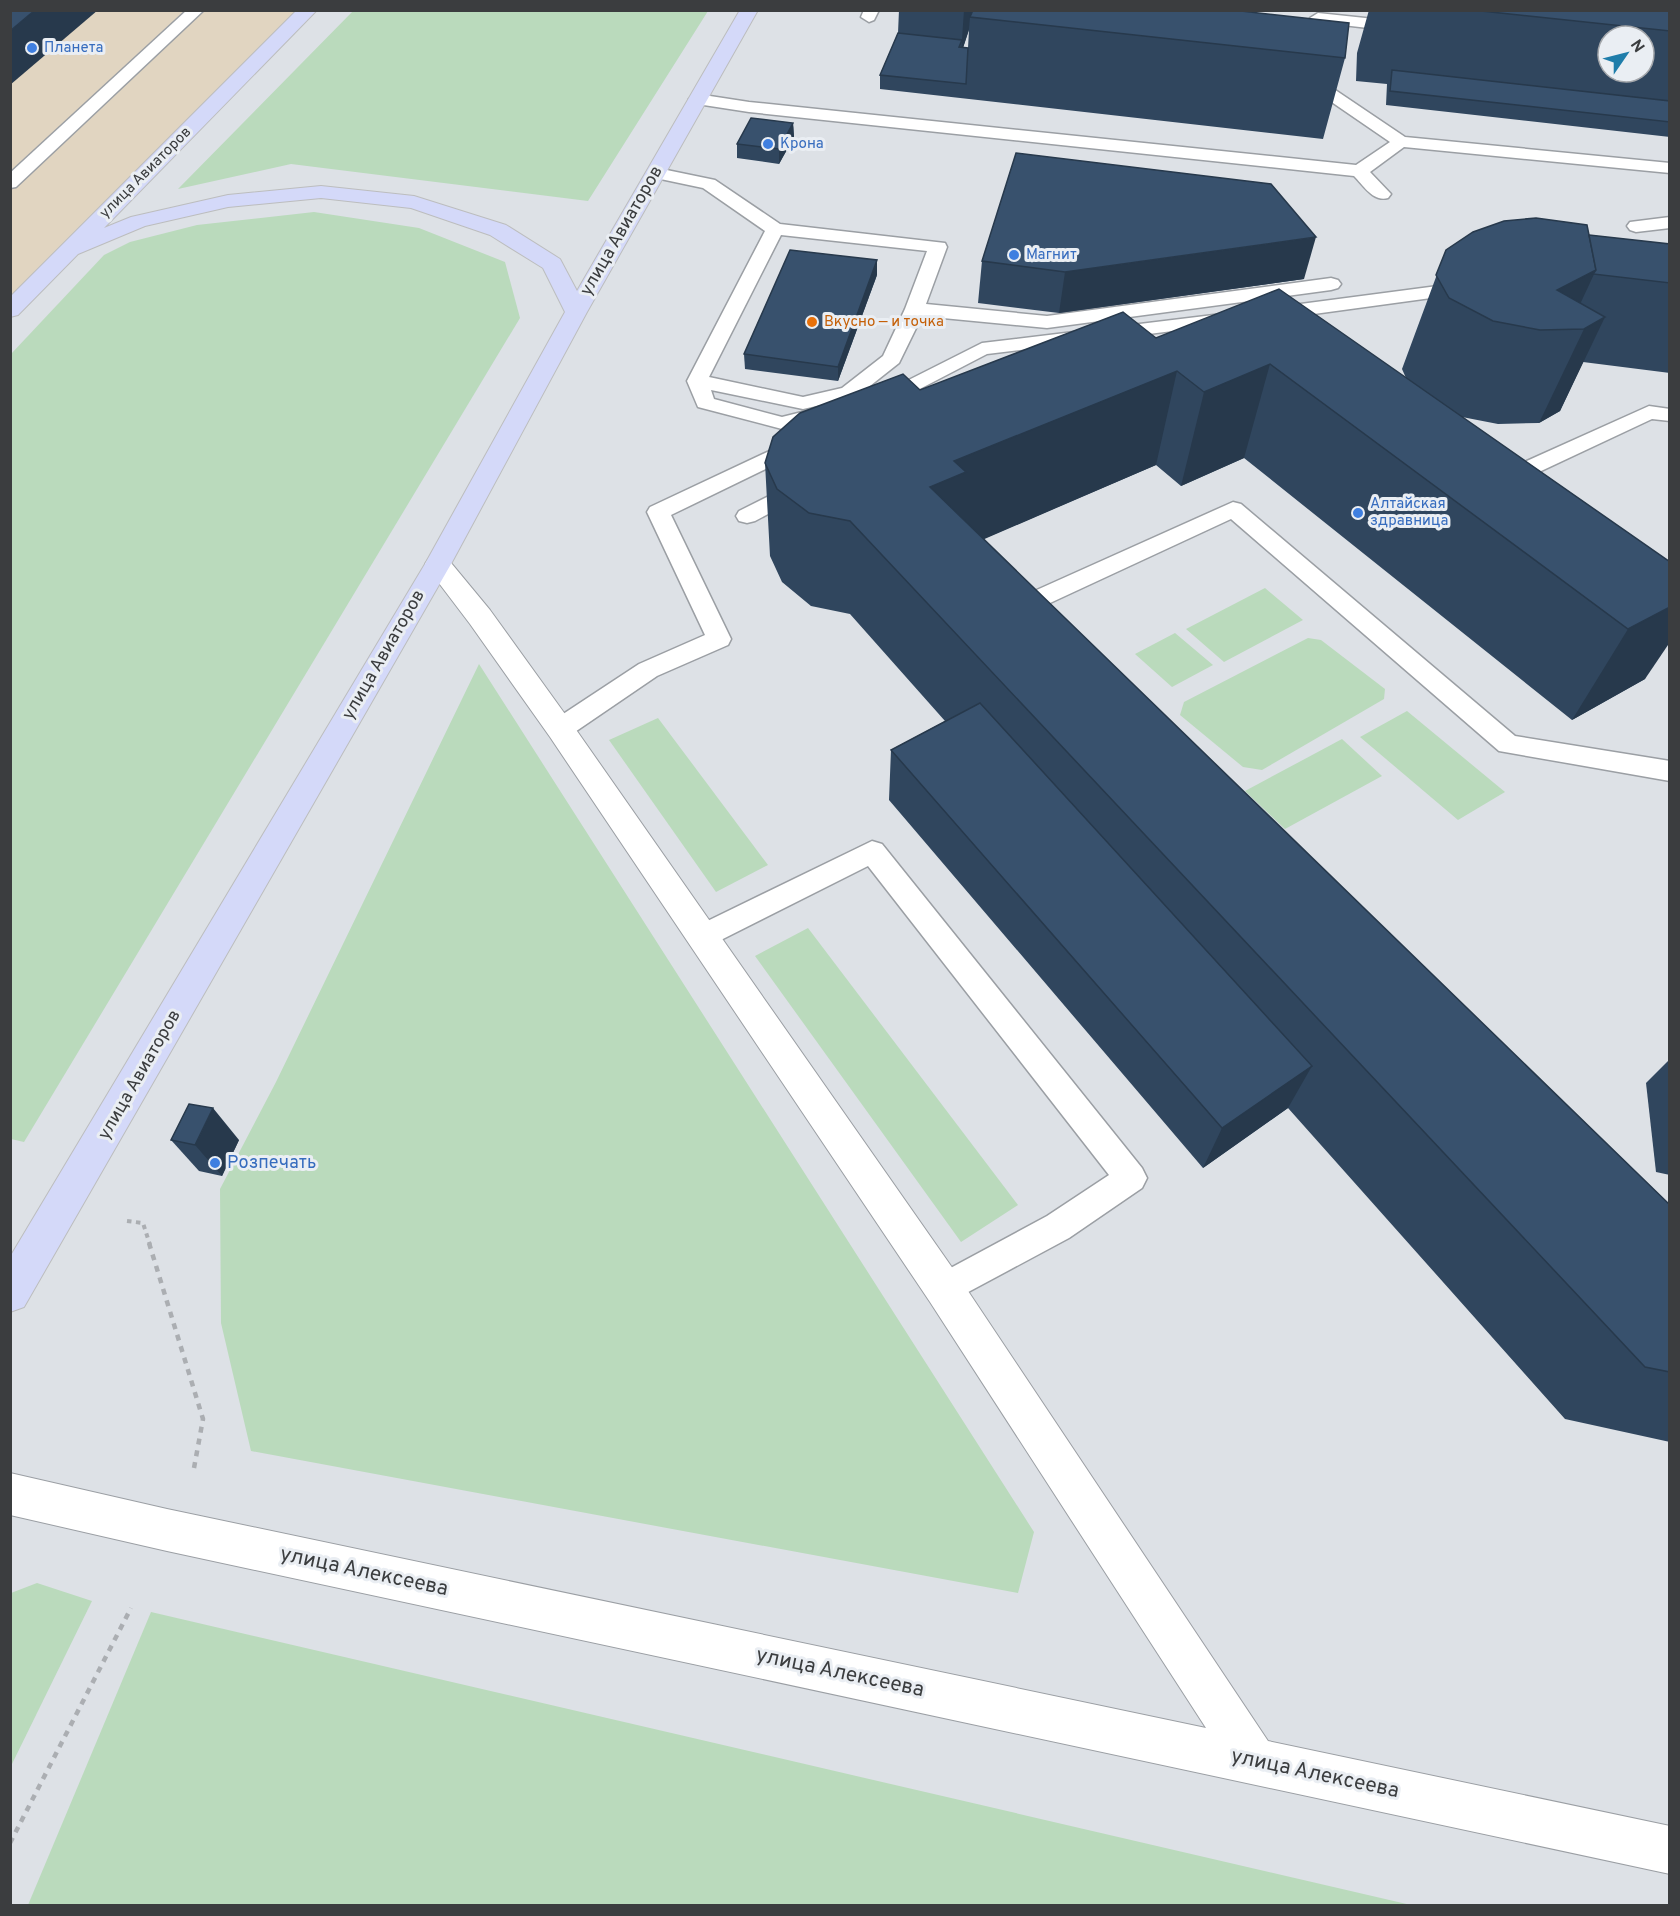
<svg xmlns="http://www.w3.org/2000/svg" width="1680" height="1916" font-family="Overpass,sans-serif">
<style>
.commercial{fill:#e1d5c1}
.green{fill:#badabc}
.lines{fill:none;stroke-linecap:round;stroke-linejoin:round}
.service-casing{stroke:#9b9fa4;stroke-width:3}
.tertiary-casing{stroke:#9b9fa4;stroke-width:2}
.primary-casing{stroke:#bcbdbe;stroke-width:2}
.path-far1{stroke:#abaeb2;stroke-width:4;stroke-dasharray:4.5 4.5;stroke-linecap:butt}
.path{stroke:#abaeb2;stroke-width:4.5;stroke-dasharray:6 6;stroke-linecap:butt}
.service{fill:#fff;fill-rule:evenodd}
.tertiary{fill:#fff;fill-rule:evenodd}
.primary{fill:#d4d9f9;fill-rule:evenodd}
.wall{fill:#30465e;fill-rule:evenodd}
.shaded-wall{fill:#27394c}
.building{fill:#38516d;stroke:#27394c;stroke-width:1.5}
.shop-dot{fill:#3f7fe0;stroke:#eaeef3;stroke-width:2}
.food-dot{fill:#e8710a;stroke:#eaeef3;stroke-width:2}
.labels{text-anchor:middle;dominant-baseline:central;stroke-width:6;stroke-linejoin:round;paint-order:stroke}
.far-shop-label{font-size:15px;fill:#366cbe;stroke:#eaeef3;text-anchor:start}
.far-street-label{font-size:15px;fill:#3b3d3f;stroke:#eaeef3}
.far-food-label{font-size:15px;fill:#c56008;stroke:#eaeef3;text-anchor:start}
.street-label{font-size:18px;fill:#3b3d3f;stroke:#eaeef3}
.shop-label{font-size:18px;fill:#366cbe;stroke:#eaeef3;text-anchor:start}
.near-street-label{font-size:21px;fill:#3b3d3f;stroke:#eaeef3}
</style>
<rect width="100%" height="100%" fill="#dde1e6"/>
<!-- commercial -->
<polygon class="commercial" points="11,11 308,11 11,310"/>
<!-- green -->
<g class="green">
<polygon points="353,11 353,10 708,11 588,201 291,164 178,189"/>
<polygon points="314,212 419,228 505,262 520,318 24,1142 11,1139 11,354 104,255 130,242 197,225"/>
<polygon points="1265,588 1303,620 1224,662 1186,629"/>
<polygon points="1175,633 1213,665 1172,687 1135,654"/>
<polygon points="1308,638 1321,640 1385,689 1384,699 1262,770 1243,767 1180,715 1184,702"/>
<polygon points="479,664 1034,1532 1018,1593 251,1451 221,1323 220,1189 276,1082"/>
<polygon points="1407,711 1505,792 1458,820 1360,737"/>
<polygon points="658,718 768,865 716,892 609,740"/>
<polygon points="1342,739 1382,776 1285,829 1245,791"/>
<polygon points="808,928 1018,1205 961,1242 755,956"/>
<polygon points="37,1583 92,1601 11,1766 11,1593"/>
<polygon points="151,1612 1411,1905 28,1905"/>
</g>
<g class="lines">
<defs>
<g id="service">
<polygon points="187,10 204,10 16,187 10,188 10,173"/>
<polygon points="864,10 879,10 874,20 869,22 861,17"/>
<polygon points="1318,13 1403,22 1411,27 1403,32 1325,23 1319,57 1311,62 1303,57 1310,18"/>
<path d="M1307,73L1313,75L1405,137L1670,163V173L1404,147L1370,172L1391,194L1388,198C1373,202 1364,186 1354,176L749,112L697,104L689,99L697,94L749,102L1356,165L1390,142L1301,81L1299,78L1301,75Z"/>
<path d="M657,168L715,180L780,224L945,243L947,247L926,304L1047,316L1331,278L1338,280L1341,284L1338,288L1331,290L1047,328L922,316L899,363L856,397L803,409L711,390L714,399L782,417L826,406L833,407L836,412L833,417L782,429L698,407L687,381L765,231L703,188L651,177L648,173L651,169ZM781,235L927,251L905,309L883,356L842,388L803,397L709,377Z"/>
<polygon points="1670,217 1670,228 1636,232 1630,230 1627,226 1630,222"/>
<polygon points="1468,282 1475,284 1478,288 1475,292 1270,320 1263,318 1260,314 1263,310 1270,308"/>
<polygon points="1230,313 1237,315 1240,319 1237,323 987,354 887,406 880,408 873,406 870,402 873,398 982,343"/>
<polygon points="1649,406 1670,409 1670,421 1652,419 1505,488 1497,490 1489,488 1486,483 1489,478"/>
<polygon points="799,437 807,439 810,444 807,449 671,515 731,639 728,645 657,676 569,736 560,738 551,736 547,729 551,722 639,664 705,635 647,512 650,507"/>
<polygon points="801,480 809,482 812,487 809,492 755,521 747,523 739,521 736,516 739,511"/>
<path d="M1233,502L1241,504L1515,736L1670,761V781L1499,751L1231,519L1022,616L1019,620C1009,623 1003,622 997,612L1001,606Z"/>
<polygon points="872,841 882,844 1142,1168 1147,1178 1142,1188 1069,1238 944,1305 932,1300 927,1289 932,1278 1047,1216 1109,1175 868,866 711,945 701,949 691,945 687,937 691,929"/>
</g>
<polygon id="tertiary" points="438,555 447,558 490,610 570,721 958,1276 1268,1741 1670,1826 1670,1874 167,1551 10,1515 10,1473 167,1509 1206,1728 930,1302 550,737 470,624 429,570 425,564 429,558"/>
<polygon id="primary" points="297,10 317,10 104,228 131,217 228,195 321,186 414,196 506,225 560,259 577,291 740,10 758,10 587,312 451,564 24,1307 10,1312 10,1257 425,564 565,312 543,268 490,235 411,208 321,198 228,207 145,226 78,254 18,315 10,317 10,297"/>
</defs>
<!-- service casing -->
<use href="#service" class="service-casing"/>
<!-- tertiary casing -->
<use href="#tertiary" class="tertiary-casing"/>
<!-- primary casing -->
<use href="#primary" class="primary-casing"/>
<!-- path-far1 -->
<polyline class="path-far1" points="127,1221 143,1223 150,1245"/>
<!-- path -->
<g class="path">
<polyline points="149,1243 203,1419 194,1468"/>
<polyline points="10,1843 131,1608"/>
</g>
<!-- service -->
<use href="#service" class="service"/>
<!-- tertiary -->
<use href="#tertiary" class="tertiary"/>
<!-- primary -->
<use href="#primary" class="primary"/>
</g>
<!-- wall -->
<g class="wall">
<path d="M899,10H1232L1345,58L1323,139L880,89V75L898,33ZM969,30L968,48H963Z"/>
<path d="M1369,10H1670V137L1386,105L1387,84L1356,81L1357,53ZM1608,36H1644V72H1608Z"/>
<polygon points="793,123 794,137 779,164 737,158 737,144"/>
<polygon points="1589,235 1670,244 1670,373 1583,362 1560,411 1539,423 1498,424 1462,417 1670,562 1645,679 1572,720 1244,458 1181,486 1156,465 983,539 1670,1205 1670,1442 1565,1419 1288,1108 1203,1168 889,800 891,750 945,721 850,614 811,606 782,582 770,556 765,463 920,390 1156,338 1406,378 1402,369 1446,250"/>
<polygon points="982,261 1304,279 1059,313 978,303"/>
<polygon points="877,275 838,381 745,369 744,354"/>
<polygon points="1669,1060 1670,1060 1670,1175 1656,1172 1646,1083"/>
<polygon points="171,1140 239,1140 222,1176 199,1171"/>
</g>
<!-- shaded-wall -->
<g class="shaded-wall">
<polygon points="35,10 98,10 10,85 10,31"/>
<polygon points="964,10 976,10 970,17 969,29 961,54"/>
<polygon points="793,123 794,137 779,164 779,149"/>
<polygon points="1316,237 1304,279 1059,313 1065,272"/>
<polygon points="877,260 877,275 838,381 838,367"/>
<polygon points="1596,270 1568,330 1557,290"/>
<polygon points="1605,317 1560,411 1539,423 1584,329"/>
<polygon points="1270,364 1244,458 1181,486 1204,392"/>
<polygon points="1177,371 1156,465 959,550 930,487 954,461"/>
<polygon points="1670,607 1670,642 1645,679 1572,720 1628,629"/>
<polygon points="1312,1066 1288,1108 1203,1168 1222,1128"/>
<polygon points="213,1108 239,1140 222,1176 195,1145"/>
</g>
<!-- building -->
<g class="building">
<polygon points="10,10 35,10 10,31"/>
<polygon points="973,10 1232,10 1349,23 1345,58 970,17"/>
<polygon points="1472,10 1670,10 1670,31"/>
<polygon points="898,33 962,40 959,47 968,48 966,84 880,75"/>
<polygon points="1392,70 1670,101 1670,122 1390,91"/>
<polygon points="751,118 793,123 779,149 737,144"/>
<polygon points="1016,153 1271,184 1316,237 1065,272 982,261"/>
<polygon points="1536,218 1587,225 1596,270 1557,290 1605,317 1584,329 1540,330 1493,321 1449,298 1436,275 1446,250 1473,232 1504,221"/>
<polygon points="1589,235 1670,244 1670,283 1593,274 1596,270"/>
<polygon points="790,250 877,260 838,367 744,354"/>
<polygon points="1279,289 1670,562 1670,607 1628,629 1270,364 1204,392 1177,371 954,461 966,472 930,487 1670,1205 1670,1372 1645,1367 850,521 809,513 777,489 765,463 773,437 800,413 903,374 920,390 1123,312 1156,338"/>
<polygon points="980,703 1312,1066 1222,1128 891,750"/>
<polygon points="189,1104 213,1108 195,1145 171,1140"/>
</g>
<!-- markers -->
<g class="shop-dot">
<circle cx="32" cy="48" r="6"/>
<circle cx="768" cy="144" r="6"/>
<circle cx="1014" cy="255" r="6"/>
<circle cx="1358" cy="513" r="6"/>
<circle cx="215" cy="1163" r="6"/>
</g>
<circle class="food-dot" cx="812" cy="322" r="6"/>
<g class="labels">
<!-- far-shop labels -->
<g class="far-shop-label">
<text x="44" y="48">Планета</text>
<text x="780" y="144">Крона</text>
<text x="1026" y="255">Магнит</text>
<text x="1370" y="504">Алтайская<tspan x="1370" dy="17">здравница</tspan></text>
</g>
<!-- far-street labels -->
<g class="far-street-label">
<text transform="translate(146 173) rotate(-45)">улица Авиаторов</text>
</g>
<!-- far-food labels -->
<g class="far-food-label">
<text x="824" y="322">Вкусно — и точка</text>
</g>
<!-- street labels -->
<g class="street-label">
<text transform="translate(622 231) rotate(-60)">улица Авиаторов</text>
<text transform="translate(384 655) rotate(-60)">улица Авиаторов</text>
<text transform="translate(140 1075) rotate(-60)">улица Авиаторов</text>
</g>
<!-- shop labels -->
<g class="shop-label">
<text x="227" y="1163">Розпечать</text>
</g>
<!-- near-street labels -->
<g class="near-street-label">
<text transform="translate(364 1572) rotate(12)">улица Алексеева</text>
<text transform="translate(840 1673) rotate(12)">улица Алексеева</text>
<text transform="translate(1315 1774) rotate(12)">улица Алексеева</text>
</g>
</g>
<!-- border -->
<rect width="1680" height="1916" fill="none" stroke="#3b3d3f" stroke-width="24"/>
<!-- north arrow -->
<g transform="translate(1626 54) rotate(55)"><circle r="28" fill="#eaeef3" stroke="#a4a7ab" stroke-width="1.5"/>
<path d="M0-4.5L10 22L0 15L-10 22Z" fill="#1f7daa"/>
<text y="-9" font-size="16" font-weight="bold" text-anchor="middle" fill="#3b3d3f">N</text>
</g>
</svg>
